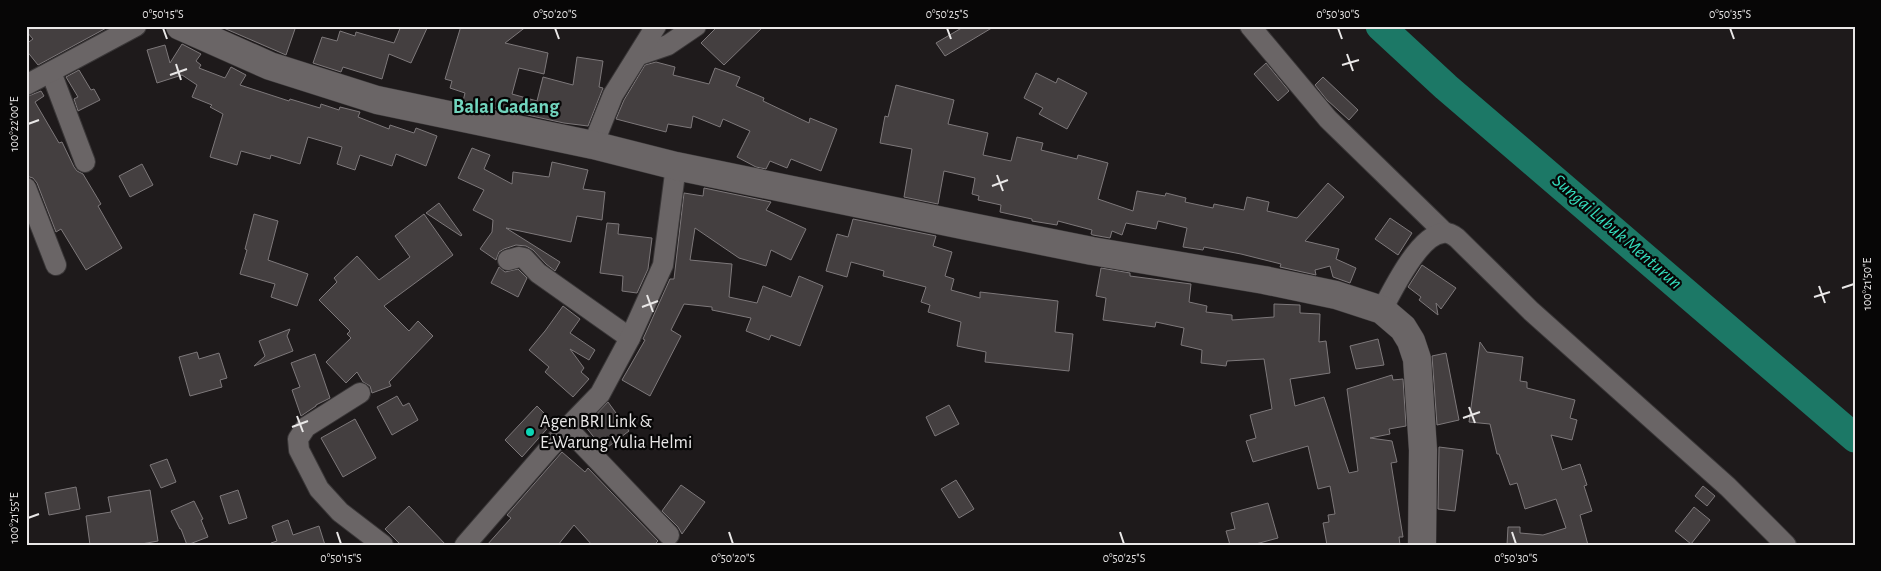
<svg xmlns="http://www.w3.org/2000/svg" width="1881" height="571" font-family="'Alegreya Sans',sans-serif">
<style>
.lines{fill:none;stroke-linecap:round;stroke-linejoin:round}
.river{stroke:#1c7866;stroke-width:29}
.building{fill:#443f40;stroke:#7d787a}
.street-casing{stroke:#3a3738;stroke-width:22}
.secondary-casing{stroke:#3a3738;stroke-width:29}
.street{stroke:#6a6566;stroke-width:20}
.secondary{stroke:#6a6566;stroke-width:28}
.ticks{fill:none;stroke:#e9e7e7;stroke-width:2}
.poi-dot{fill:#0cd5b5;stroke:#070606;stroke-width:2}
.labels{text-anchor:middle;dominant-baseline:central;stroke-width:4.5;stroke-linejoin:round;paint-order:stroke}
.poi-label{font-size:18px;fill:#e9e7e7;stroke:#070606;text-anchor:start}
.water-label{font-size:19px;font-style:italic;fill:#34ddbd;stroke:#070606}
.quarter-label{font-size:20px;font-weight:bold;fill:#72d5be;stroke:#070606}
.neatline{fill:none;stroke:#e9e7e7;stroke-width:2}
.ticks-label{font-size:12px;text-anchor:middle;fill:#e9e7e7}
</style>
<rect width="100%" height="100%" fill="#1e1a1b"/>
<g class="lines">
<!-- river -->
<polyline class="river" points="1380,26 1446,87 1855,438"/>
</g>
<!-- building -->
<g class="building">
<polygon points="26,26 110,26 38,65 26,50 26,44 33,39 26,31"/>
<polygon points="219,26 296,26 286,55"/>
<polygon points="401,26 428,26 411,63 389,54 382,79 343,67 341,72 313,63 322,37 337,41 340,31 355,36 356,32 394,43"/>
<polygon points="461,26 527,26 505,43 548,53 544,74 519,68 512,94 537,101 543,77 573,85 577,57 603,61 599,87 603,88 588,126 564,123 463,101 465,93 450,88 452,81 445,79"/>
<polygon points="718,26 764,26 724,65 701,43"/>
<polygon points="965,26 995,26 945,56 936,43"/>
<polygon points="182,44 201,54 196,61 201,65 199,68 225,78 231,67 246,75 240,85 289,101 290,99 320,108 321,104 339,110 340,107 360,112 358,117 389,129 390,125 414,133 416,128 437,136 426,166 396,154 392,166 360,155 355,170 337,164 342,147 308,137 300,164 271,155 270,159 241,151 237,165 210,157 223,114 210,107 212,105 192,97 197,85 182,75 157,83 147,50 165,45 170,63"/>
<polygon points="656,62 675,67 673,75 709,84 715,68 740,77 736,86 764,98 763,101 809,123 810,118 837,129 821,171 791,159 787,168 770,161 766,169 756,167 737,157 750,131 723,119 720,127 693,116 691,128 668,124 666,132 616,119 624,100 645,65"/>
<polygon points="1266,63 1289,91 1278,101 1254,74"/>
<polygon points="79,70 91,90 94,89 100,100 78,111 74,99 78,97 66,77"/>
<polygon points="1036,73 1056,83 1058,78 1087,93 1067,129 1039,114 1043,108 1024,98"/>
<polygon points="1323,77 1358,110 1349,120 1327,100 1315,85"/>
<polygon points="896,85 954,100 948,124 988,133 983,155 1011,161 1017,137 1043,143 1041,150 1077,159 1078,155 1108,163 1098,199 1133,211 1137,191 1165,196 1166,193 1186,198 1185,202 1213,208 1214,204 1244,210 1247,197 1269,202 1267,211 1297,218 1328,183 1344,197 1305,241 1339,249 1336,259 1356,268 1350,283 1333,277 1330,266 1315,270 1316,275 1280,267 1281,264 1241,254 1204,247 1203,250 1183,247 1187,228 1158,221 1156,229 1126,223 1122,235 1112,231 1110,238 1093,235 1091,234 1092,230 1058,221 1057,225 1032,221 1032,219 1000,212 1001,205 978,200 979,196 972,194 975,178 944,171 938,204 904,197 912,149 880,143 885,116 888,117"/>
<polygon points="41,91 44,96 35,102 59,143 62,142 74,167 77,171 83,174 101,204 98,206 122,248 86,270 61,229 56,232 37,183 33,178 26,176 26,97"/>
<polygon points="472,148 490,155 484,169 512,184 513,172 549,177 552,162 588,170 583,189 605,192 602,220 577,216 571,242 506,228 560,262 555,271 546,264 533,250 526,246 516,245 504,249 499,252 496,260 480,249 492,232 493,220 473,210 484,190 458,178"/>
<polygon points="142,164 153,185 130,197 119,176"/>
<polygon points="704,188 771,202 766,210 806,229 791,260 771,250 766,266 739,258 695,228 690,260 732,264 729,297 757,303 763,286 791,297 799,276 823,286 800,346 771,335 769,340 746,331 751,318 712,310 712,307 684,304 671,330 681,336 650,396 622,380 645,340 643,339 670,279 674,279 684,193 703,196"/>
<polygon points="439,203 462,235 461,236 426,213"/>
<polygon points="254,214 278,221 268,260 308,274 297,306 271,297 275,284 240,274 247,250 245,249"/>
<polygon points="424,214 453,255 384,306 409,331 418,321 433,336 389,382 391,386 372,393 370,386 363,382 357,372 346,383 326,362 351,338 347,334 350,331 319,300 337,282 334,278 357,256 379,280 410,257 395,236"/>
<polygon points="1390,218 1412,233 1398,255 1375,239"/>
<polygon points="853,219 936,236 933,246 952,252 945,276 954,279 951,290 980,298 980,292 1058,301 1055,332 1073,334 1069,371 985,362 986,352 957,346 961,322 928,312 930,305 921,302 926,287 883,276 884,271 851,262 847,277 826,271 837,234 848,237"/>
<polygon points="607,223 619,224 618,234 652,238 648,269 637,293 622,291 623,276 600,273"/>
<polygon points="1422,265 1456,288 1441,309 1436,303 1438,315 1419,300 1421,297 1408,287"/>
<polygon points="499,267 505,272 518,269 527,278 518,297 491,283"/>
<polygon points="1101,268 1130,273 1130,276 1191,284 1189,302 1207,306 1206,312 1232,315 1232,320 1274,317 1274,304 1300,305 1300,313 1320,314 1319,342 1326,341 1330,373 1290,379 1295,406 1324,397 1349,473 1358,471 1347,389 1392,375 1393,380 1403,379 1406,426 1389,429 1390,434 1370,438 1392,441 1397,462 1391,463 1403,537 1399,537 1400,545 1327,545 1323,523 1329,522 1328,515 1335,514 1330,486 1318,489 1308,446 1253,462 1246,441 1256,438 1250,415 1272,409 1264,359 1227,361 1226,366 1201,363 1202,350 1181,345 1184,328 1156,322 1155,327 1103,320 1106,298 1096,296"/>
<polygon points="563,306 580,319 570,333 595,350 589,360 570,349 584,368 581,372 589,379 573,397 545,372 549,367 529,350 545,331"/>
<polygon points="290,329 287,336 293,351 254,366 265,356 259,341"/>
<polygon points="1378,339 1384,365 1356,369 1350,346"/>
<polygon points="1480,342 1487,352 1523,357 1520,381 1527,382 1527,388 1575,400 1570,418 1577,420 1572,440 1551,435 1562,470 1580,464 1587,485 1584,486 1592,511 1580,515 1588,545 1507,545 1508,527 1520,527 1520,533 1543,535 1566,528 1556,499 1525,509 1517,483 1510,485 1499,454 1497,454 1490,424 1469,422"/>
<polygon points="197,352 199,359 219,353 227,378 220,380 222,387 190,396 179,357"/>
<polygon points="1446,353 1459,420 1437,425 1432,356"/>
<polygon points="315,354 330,398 316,405 316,406 301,416 292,390 300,387 291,363"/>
<polygon points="397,396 403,406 409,403 418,420 392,435 377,407"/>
<polygon points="608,402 629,431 604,450 585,426"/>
<polygon points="949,405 959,424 935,436 926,417"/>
<polygon points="537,406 553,422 522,457 505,440"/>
<polygon points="355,419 376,458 343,477 321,438"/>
<polygon points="1439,447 1463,450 1455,511 1438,509"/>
<polygon points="562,452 585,472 588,468 658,541 654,545 592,545 574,525 558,545 487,545 511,518 507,515"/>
<polygon points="167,459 176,482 161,488 150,465"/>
<polygon points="956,480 974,509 959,518 941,489"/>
<polygon points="681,485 705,502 682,534 678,527 662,511"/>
<polygon points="1703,486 1715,496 1707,506 1695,496"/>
<polygon points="76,487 80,509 49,515 45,493"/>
<polygon points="150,490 158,541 136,545 90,545 86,516 111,512 108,497"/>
<polygon points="238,490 247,518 229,524 220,496"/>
<polygon points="194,501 203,519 201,520 208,537 187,545 181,529 180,529 171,511"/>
<polygon points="1268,503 1278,538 1252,545 1230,545 1226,531 1235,529 1231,513"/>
<polygon points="409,506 446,545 401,545 385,529"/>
<polygon points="1694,507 1710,520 1691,544 1675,531"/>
<polygon points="288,520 293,535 319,526 325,545 271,545 271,543 277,541 272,526"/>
</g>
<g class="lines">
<defs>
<g id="street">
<polyline points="1250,26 1328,119 1444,232"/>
<polyline points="639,55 668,45 696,26"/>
<polyline points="51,72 85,162"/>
<polyline points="26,85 136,26"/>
<polyline points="593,145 613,95 656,26"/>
<polyline points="26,188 56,265"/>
<polyline points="508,260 519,257 524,258 538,273 630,338"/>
<path d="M1382,310C1392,291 1419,235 1443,233C1448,232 1453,235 1457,238L1531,311L1728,487L1786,545"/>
<polyline points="360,393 306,427 298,439 299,450 319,489 340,512 383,545"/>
<polyline points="567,428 669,535"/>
<polyline points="465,545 567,428 600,394 630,338 663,265 676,166"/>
</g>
<polyline id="secondary" points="180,26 270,66 377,100 593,145 676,166 967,226 1092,251 1264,280 1336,295 1382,310 1403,328 1411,341 1417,359 1423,450 1422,545"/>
</defs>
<!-- street casing -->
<use href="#street" class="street-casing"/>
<!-- secondary casing -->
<use href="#secondary" class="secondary-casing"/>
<!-- street -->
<use href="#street" class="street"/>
<!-- secondary -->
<use href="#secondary" class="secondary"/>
</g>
<!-- ticks -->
<path class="ticks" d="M163,28L167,39M555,28L559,39M947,28L951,39M1338,28L1342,39M1730,28L1734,39M1347,54L1353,71M176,64L181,80M1342,65L1359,60M170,75L187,69M28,124L39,120M997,175L1003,191M992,186L1008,180M1819,286L1825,303M1842,288L1854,284M647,295L653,312M1814,297L1830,292M642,307L658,301M1469,407L1475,423M297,416L303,432M1463,418L1480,412M292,427L308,421M28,518L39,514M337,532L341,544M729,532L733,544M1120,532L1124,544M1512,532L1516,544"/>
<!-- markers -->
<circle class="poi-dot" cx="530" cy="432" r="5"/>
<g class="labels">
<!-- poi labels -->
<g class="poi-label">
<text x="540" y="422">Agen BRI Link &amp;<tspan x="540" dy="21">E-Warung Yulia Helmi</tspan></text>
</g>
<!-- water labels -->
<g class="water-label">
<text transform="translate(1617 232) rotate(41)">Sungai Lubuk Menturun</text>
</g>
<!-- quarter labels -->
<g class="quarter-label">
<text x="506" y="107">Balai Gadang</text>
</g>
</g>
<!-- border -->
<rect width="1881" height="571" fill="none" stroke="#070606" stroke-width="55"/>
<rect x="28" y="28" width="1826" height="516" class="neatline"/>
<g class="ticks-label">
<text x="163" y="18">0°50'15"S</text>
<text x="555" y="18">0°50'20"S</text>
<text x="947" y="18">0°50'25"S</text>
<text x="1338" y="18">0°50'30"S</text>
<text x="1730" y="18">0°50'35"S</text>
<text transform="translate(14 124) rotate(-90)" y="4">100°22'00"E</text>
<text transform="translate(1867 284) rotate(-90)" y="4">100°21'50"E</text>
<text transform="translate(14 518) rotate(-90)" y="4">100°21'55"E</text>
<text x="341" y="562">0°50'15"S</text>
<text x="733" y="562">0°50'20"S</text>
<text x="1124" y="562">0°50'25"S</text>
<text x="1516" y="562">0°50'30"S</text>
</g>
</svg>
